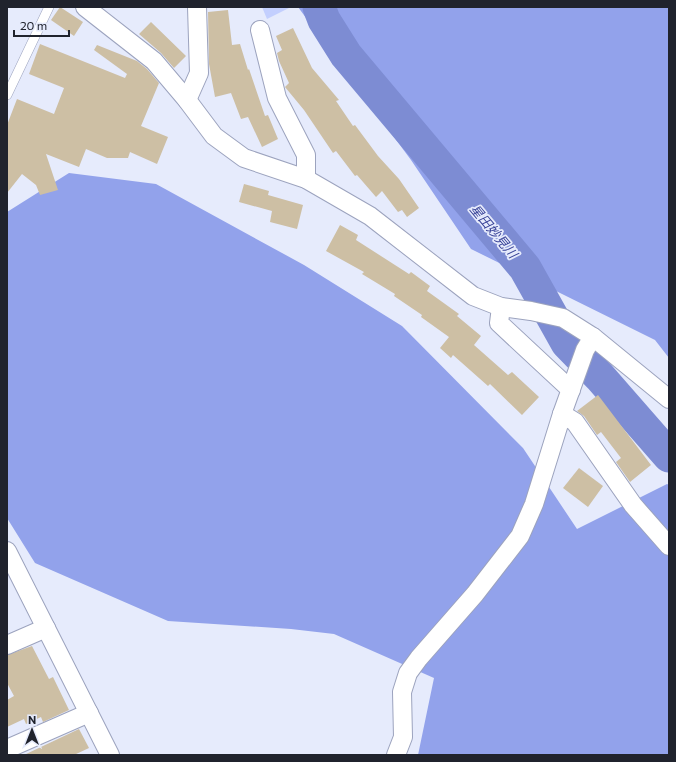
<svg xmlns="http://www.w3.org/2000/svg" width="676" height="762" font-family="Commissioner,'Noto Sans JP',sans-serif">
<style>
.green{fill:#c3cffe}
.forest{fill:#92a2eb}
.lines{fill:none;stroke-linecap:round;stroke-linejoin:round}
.river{stroke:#7d8cd3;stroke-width:33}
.building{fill:#cdbfa4}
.lane-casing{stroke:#9ca3be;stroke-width:10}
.street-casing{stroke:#9ca3be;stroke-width:20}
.lane{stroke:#fff;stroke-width:9}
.street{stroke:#fff;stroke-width:18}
.labels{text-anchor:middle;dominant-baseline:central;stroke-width:3.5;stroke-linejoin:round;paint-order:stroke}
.water-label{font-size:13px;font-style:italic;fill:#384297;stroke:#e6ebfc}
</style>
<rect width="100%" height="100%" fill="#e6ebfc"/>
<!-- green -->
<polygon class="green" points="262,7 288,7 289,8 267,19"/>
<!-- forest -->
<g class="forest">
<polygon points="298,7 669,7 669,358 655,340 471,249 411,160"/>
<polygon points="69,173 156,184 304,265 402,326 523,448 577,529 667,484 669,485 669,755 418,755 434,678 334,634 291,629 168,621 35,563 7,518 7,212"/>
</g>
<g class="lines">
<!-- river -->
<polyline class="river" points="319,7 324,20 346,55 525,268 567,343 600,377 669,456"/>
</g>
<!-- building -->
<g class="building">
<polygon points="60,7 83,22 74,36 51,20"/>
<polygon points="228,10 232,45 240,44 248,70 249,69 265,116 268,115 278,139 262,147 248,117 241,119 231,93 215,97 209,64 208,12"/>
<polygon points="151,22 186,56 174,68 161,53 139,34"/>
<polygon points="293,28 312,68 339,100 336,101 353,126 355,125 378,156 399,179 419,208 407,217 402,210 398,212 382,191 376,197 357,175 355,176 336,151 333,153 304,110 285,87 289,83 279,61 277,53 282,50 276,36"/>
<polygon points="40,44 125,78 127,74 94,50 97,45 137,61 147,69 159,83 141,126 168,137 157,164 130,152 128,158 107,158 86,149 79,167 46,154 58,190 40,195 36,185 22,174 7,193 7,125 17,99 54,114 64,88 29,74"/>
<polygon points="244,184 269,191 268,195 303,205 297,229 270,222 272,211 239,202"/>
<polygon points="340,225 358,235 356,240 409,274 411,272 430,286 427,291 459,314 457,316 481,336 474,345 508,375 512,372 539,397 522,415 490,384 488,386 453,355 451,358 440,348 449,337 421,317 422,315 394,296 395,294 362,274 364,272 326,251"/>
<polygon points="598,395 651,465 630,482 616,462 621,458 601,432 597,435 584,416 577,411"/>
<polygon points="579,468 603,486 588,507 563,488"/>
<polygon points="32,646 49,679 53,677 69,710 43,722 41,717 26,724 24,719 7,727 7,700 14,696 7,683 7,655"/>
<polygon points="79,729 89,748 74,755 24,755"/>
</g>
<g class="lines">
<defs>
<polyline id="lane" points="7,95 49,7"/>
<g id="street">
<polyline points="85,7 154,61 187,100 214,136 244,158 306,179 370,216 473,296 501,307 531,311 563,318 593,337 669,399"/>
<polyline points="260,30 277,98 306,155 306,179"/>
<polyline points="187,100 199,73 197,7"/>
<polyline points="501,307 499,323 571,390"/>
<polyline points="562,414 575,422 633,505 669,546"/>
<polyline points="7,551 110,755"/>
<polyline points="7,645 46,628"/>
<polyline points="7,749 89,713"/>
<polyline points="396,755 403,737 402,692 408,673 419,658 475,594 520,536 534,504 562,414 585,350 593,337"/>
</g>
</defs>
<!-- lane casing -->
<use href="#lane" class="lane-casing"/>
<!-- street casing -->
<use href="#street" class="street-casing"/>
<!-- lane -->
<use href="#lane" class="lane"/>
<!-- street -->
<use href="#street" class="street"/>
</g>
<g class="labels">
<!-- water labels -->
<g class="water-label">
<text transform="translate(494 231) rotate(50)">星田妙見川</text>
</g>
</g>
<!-- border -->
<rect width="676" height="762" fill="none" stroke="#20232d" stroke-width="16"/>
<!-- north arrow -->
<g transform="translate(32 730)" stroke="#e6ebfc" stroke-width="3" paint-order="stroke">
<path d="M0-3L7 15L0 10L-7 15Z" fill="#20232d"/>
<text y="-6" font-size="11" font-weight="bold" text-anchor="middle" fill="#20232d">N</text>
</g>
<!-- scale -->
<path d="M14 30v6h55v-6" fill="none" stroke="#20232d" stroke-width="2"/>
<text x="20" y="30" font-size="12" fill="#20232d" stroke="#e6ebfc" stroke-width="3" paint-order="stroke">20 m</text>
</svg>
